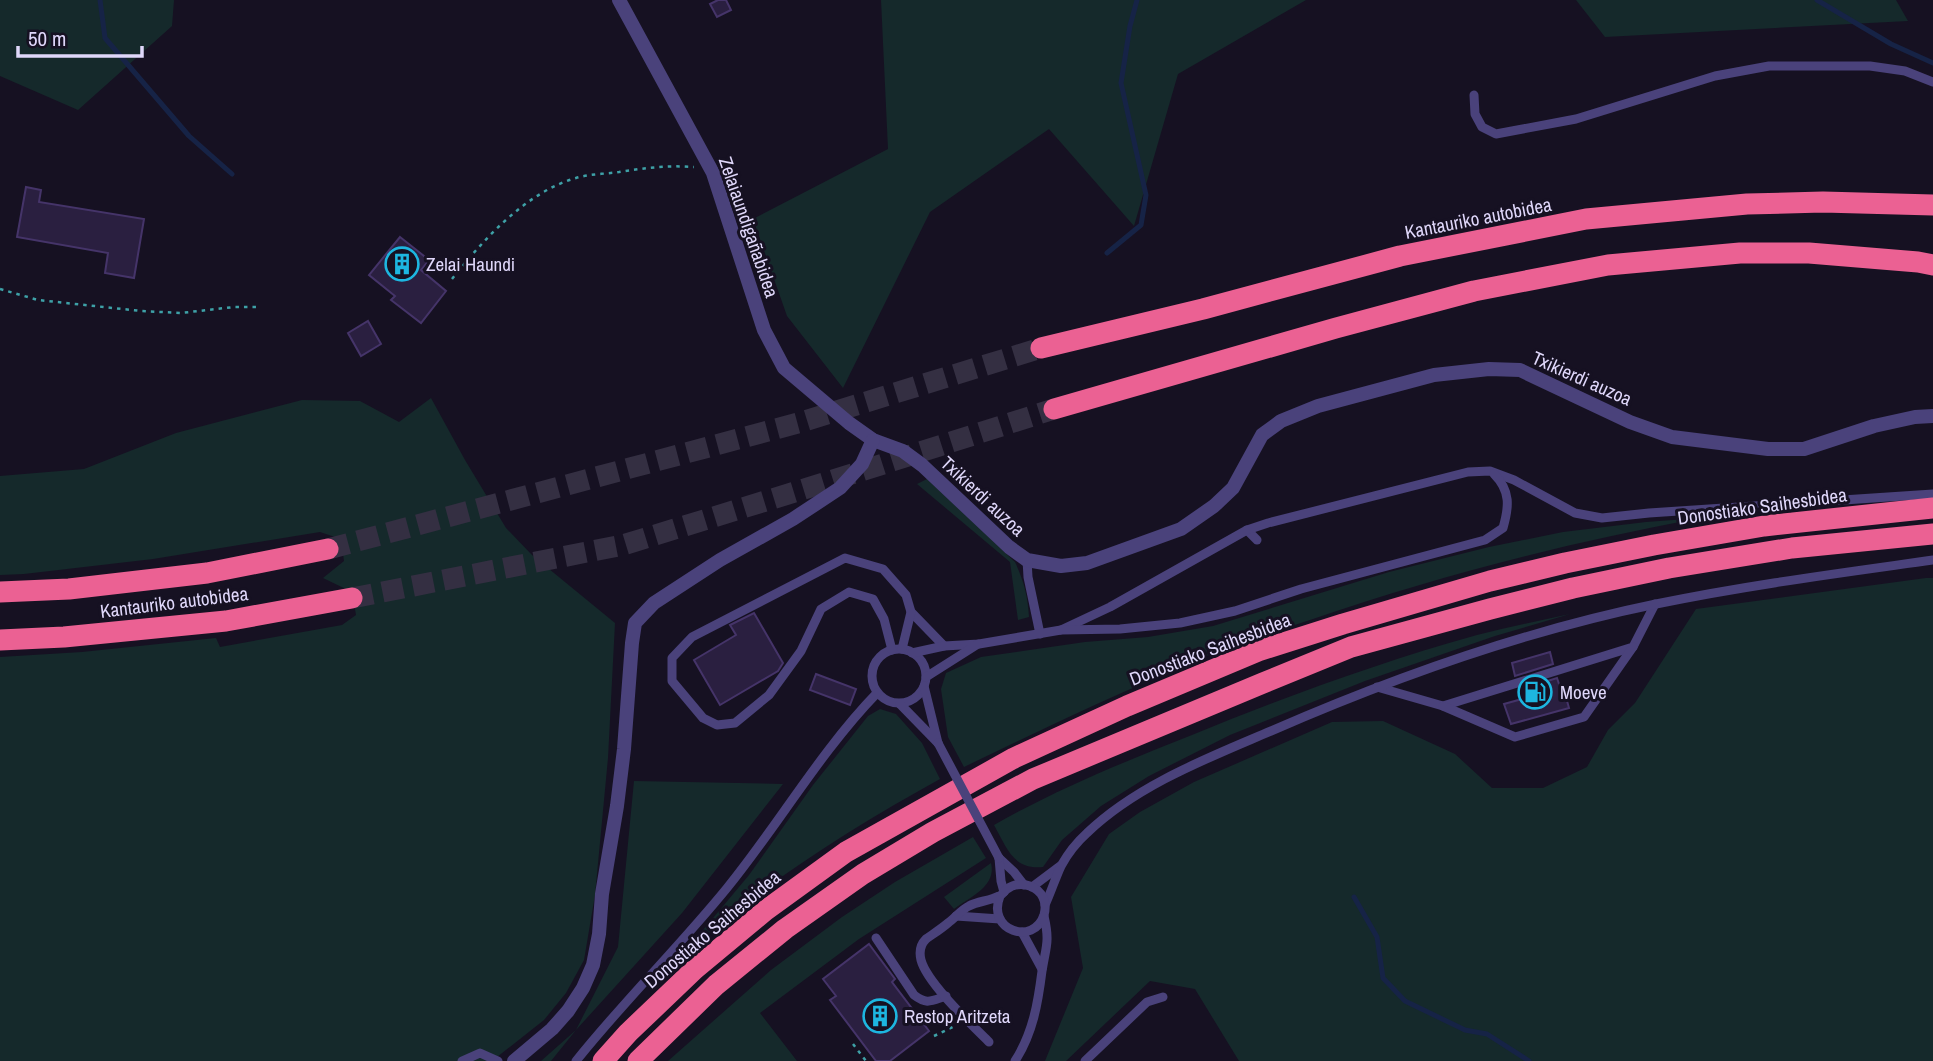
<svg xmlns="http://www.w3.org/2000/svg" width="1933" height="1061" font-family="'Archivo Narrow',sans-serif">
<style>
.green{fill:#15292b}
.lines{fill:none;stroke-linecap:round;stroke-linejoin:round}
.stream{stroke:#162346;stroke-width:5}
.building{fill:#2a1f40;stroke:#453469;stroke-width:2}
.motorway-tunnel{stroke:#342f42;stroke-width:21;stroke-dasharray:21 10;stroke-linecap:butt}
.path{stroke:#3ea1a7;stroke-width:2.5;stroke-dasharray:3.5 5;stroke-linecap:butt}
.service{stroke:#4a427b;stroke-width:9}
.minor{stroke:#4a427b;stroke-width:14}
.motorway{stroke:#eb6193;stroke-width:21}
.service-bridge{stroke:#4a427b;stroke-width:9}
.labels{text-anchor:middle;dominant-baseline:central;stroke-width:6;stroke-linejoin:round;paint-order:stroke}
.street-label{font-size:19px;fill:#dfd7fa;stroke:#161122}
.poi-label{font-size:19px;fill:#dfd7fa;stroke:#161122;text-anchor:start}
</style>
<rect width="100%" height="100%" fill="#161122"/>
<!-- green -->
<g class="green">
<polygon points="0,0 174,0 172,26 78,110 0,76"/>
<polygon points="881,0 1306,0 1178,74 1134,226 1049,129 930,212 843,388 787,316 753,219 888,149"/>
<polygon points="1576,0 1896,0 1908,21 1605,37"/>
<polygon points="431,398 465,460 506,528 532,555 615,623 608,758 595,895 584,960 566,993 544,1020 492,1061 0,1061 0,657 82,652 216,638 220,647 342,625 356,615 352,592 323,578 344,561 341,539 320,532 153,559 24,574 0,575 0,476 84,469 176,433 302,400 360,401 399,422"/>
<path d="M927,479L1015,562C1024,581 1028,597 1029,617L1018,620L1010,562L917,484Z"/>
<path d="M1700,518C1567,543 1437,576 1310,620C1283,629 1256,637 1230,647C1139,683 1051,725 964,767L948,737L941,689L946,673L981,657L1085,642L1148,637L1213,626L1389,572L1489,547L1563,532L1646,522Z"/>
<polygon points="1926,578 1933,578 1933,1061 1239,1061 1195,989 1150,981 1066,1061 1045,1061 1083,968 1071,897 1109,834 1140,812 1194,782 1332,722 1383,721 1455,754 1492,788 1543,788 1587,767 1608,730 1635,703 1696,609"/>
<path d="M1570,614L1495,636L1365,681L1230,735L1149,776L1101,806L1062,840L1043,867C1013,870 1007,848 994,825C1057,789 1124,762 1192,735C1285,697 1380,662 1477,635C1508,627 1539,621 1570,614Z"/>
<path d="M880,709L896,714L922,743L940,779C866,820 794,864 729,917C705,937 684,959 662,979L749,875L813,785L868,716Z"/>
<polygon points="634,781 783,784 682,913 576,1030 551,1061 541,1061 576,1030 618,947"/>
<polygon points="973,837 986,858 859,939 760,1013 797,1061 668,1061 771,970 842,917 895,882"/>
<path d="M991,863C997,886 970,897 954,909L944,897Z"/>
</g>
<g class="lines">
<!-- stream -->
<g class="stream">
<polyline points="100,0 105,38 189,136 232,174"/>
<polyline points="1817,0 1891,44 1933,63"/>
<polyline points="1107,253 1141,225 1146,195 1121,83 1130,26 1137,0"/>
<polyline points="1354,897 1377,937 1383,978 1405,1001 1465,1030 1487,1034 1529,1061"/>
</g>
</g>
<!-- building -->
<g class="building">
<polygon points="718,0 726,0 731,10 717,17 710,4"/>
<polygon points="26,187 41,190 39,202 144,219 134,278 105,273 108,253 17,237"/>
<polygon points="400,237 429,260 421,270 446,291 421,323 391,300 395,296 369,275"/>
<polygon points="368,321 381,344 361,356 348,333"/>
<polygon points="754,613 783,663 778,671 720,705 694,660 736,635 730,625"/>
<polygon points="1550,652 1553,664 1515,676 1512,663"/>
<polygon points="816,674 856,689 850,705 810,690"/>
<polygon points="1557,678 1560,687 1564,690 1569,708 1511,724 1504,704 1522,699 1519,690"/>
<polygon points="869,944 895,979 892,982 929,1031 890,1061 876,1061 830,1000 836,996 823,979"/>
</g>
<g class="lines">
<!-- motorway-tunnel -->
<g class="motorway-tunnel">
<polyline points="328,549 798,423 1041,348"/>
<polyline points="352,598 623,545 827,482 1054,409"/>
</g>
<!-- path -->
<g class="path">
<path d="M452,279C483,240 526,192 576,178C589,174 605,174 619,172C644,168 668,165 694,167"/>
<polyline points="0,289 38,300 141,311 181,313 234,307 256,307"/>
<polyline points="934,1036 953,1027"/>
<polyline points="853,1044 866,1061"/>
</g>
<!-- service -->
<g class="service">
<polyline points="1474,95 1475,114 1482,127 1496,134 1576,119 1715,76 1769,66 1870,66 1905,71 1933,82"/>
<polyline points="1247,530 1257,540"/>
<polyline points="1027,560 1028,577 1040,634"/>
<polyline points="911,612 944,646"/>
<polyline points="1061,630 1110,607 1247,530 1268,523 1468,472 1490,471 1514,480 1575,513 1602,518 1649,513 1933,494"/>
<circle cx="899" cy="676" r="27"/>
<polyline points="892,650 884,619 873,599 849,592 821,609 801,651 769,695 735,723 717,725 703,718 672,681 672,658 692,637 845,558 883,569 906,595 911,612 902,649"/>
<path d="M912,653L944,646L979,644L1061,630L1120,629L1180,623L1235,611L1301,589L1485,540L1503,528C1509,507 1511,491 1494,474"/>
<polyline points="926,677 978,644"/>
<polyline points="924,686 938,743"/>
<polyline points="1377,687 1443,706 1633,647 1655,604"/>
<polyline points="900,704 938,743"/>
<polyline points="1443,706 1515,737 1584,717 1633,647"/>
<polyline points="999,858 1014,872 1024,885"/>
<polyline points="999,858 1001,881 1004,892"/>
<polyline points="1032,887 1060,866"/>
<path d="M1045,905C1051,892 1055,879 1061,866C1067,855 1077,842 1087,833C1137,785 1208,758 1271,731C1395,677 1524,631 1656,604C1748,585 1841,573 1933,560"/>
<polyline points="956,916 1000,919"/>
<polyline points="1022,932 1042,969"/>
<path d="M876,938L914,995C927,1005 931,1001 946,996"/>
<path d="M989,1042C971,1024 927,983 921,960C919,952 920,945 926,939C933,934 941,929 948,923C955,918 961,910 969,906C978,901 990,901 999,896C1003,895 1004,891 1007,889C1018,881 1033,884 1041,894C1045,900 1046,908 1044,915C1034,946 986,931 1000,896"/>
<polyline points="462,1061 480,1053 498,1061"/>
<path d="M576,1061C624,1001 679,947 727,888C779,824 820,752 877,693"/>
<path d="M1015,1061C1033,1033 1038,1003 1042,971C1046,946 1050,942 1044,916"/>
<polyline points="1085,1061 1147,1002 1163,997"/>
</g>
<!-- minor -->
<g class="minor">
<polyline points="619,0 713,173 764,330 784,368 849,423 873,440 903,451 922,465 1009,547 1027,560 1061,566 1087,563 1181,529 1214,506 1233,488 1262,435 1281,421 1318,406 1434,375 1489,369 1520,370 1630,422 1672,437 1768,449 1804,449 1874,426 1915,417 1933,416"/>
<polyline points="514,1061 552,1029 568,1011 583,988 593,965 599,934 602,894 617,806 624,749 632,643 635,623 654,603 720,560 793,519 840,488 862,464 873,440"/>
</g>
<!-- motorway -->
<g class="motorway">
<polyline points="1041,348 1203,309 1400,256 1586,219 1747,204 1823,202 1933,205"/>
<polyline points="1054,409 1336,328 1474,291 1608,265 1740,253 1809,253 1918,262 1933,265"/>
<polyline points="0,592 69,589 207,573 328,549"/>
<polyline points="0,640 64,637 226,621 352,598"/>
<polyline points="603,1061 628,1033 695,969 766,910 846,852 1014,758 1127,706 1258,651 1343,624 1490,581 1565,563 1654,545 1764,526 1933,508"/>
<polyline points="638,1061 716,985 785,929 863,874 933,832 1033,779 1263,683 1351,647 1490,609 1573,588 1669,568 1792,548 1933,534"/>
</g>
<!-- service-bridge -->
<polyline class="service-bridge" points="938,743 999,858"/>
</g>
<!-- icons -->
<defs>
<symbol id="building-ring" viewBox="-11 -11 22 22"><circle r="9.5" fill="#161122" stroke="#1db6e0" stroke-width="1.5"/><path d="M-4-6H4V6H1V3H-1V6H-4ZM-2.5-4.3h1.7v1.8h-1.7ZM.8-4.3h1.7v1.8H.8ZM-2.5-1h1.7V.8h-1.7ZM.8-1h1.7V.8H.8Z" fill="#1db6e0"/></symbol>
<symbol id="fuel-ring" viewBox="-11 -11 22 22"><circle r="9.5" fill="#161122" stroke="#1db6e0" stroke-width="1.5"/><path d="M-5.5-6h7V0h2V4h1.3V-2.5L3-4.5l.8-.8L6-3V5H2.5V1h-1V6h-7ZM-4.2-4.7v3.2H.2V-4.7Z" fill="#1db6e0"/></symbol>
</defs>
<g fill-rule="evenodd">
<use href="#building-ring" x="383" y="245" width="38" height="38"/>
<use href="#fuel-ring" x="1516" y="673" width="38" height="38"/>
<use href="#building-ring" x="861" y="997" width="38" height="38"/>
</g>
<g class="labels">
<!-- street labels -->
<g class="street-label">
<text transform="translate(1478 218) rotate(-11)">Kantauriko autobidea</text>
<text transform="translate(749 227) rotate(71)">Zelaiaundigañabidea</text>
<text transform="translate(1582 378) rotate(24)">Txikierdi auzoa</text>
<text transform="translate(983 496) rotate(43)">Txikierdi auzoa</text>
<text transform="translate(1762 506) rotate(-8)">Donostiako Saihesbidea</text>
<text transform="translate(174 602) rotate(-7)">Kantauriko autobidea</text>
<text transform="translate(1210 649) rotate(-21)">Donostiako Saihesbidea</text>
<text transform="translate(712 929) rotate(-40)">Donostiako Saihesbidea</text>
</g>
<!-- poi labels -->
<g class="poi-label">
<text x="426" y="264">Zelai Haundi</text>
<text x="1560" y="692">Moeve</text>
<text x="904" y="1016">Restop Aritzeta</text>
</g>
</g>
<!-- scale -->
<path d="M18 46v10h124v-10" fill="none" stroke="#dfd7fa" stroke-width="3.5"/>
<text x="28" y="46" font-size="21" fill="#dfd7fa" stroke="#161122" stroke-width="5" paint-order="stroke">50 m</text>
</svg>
